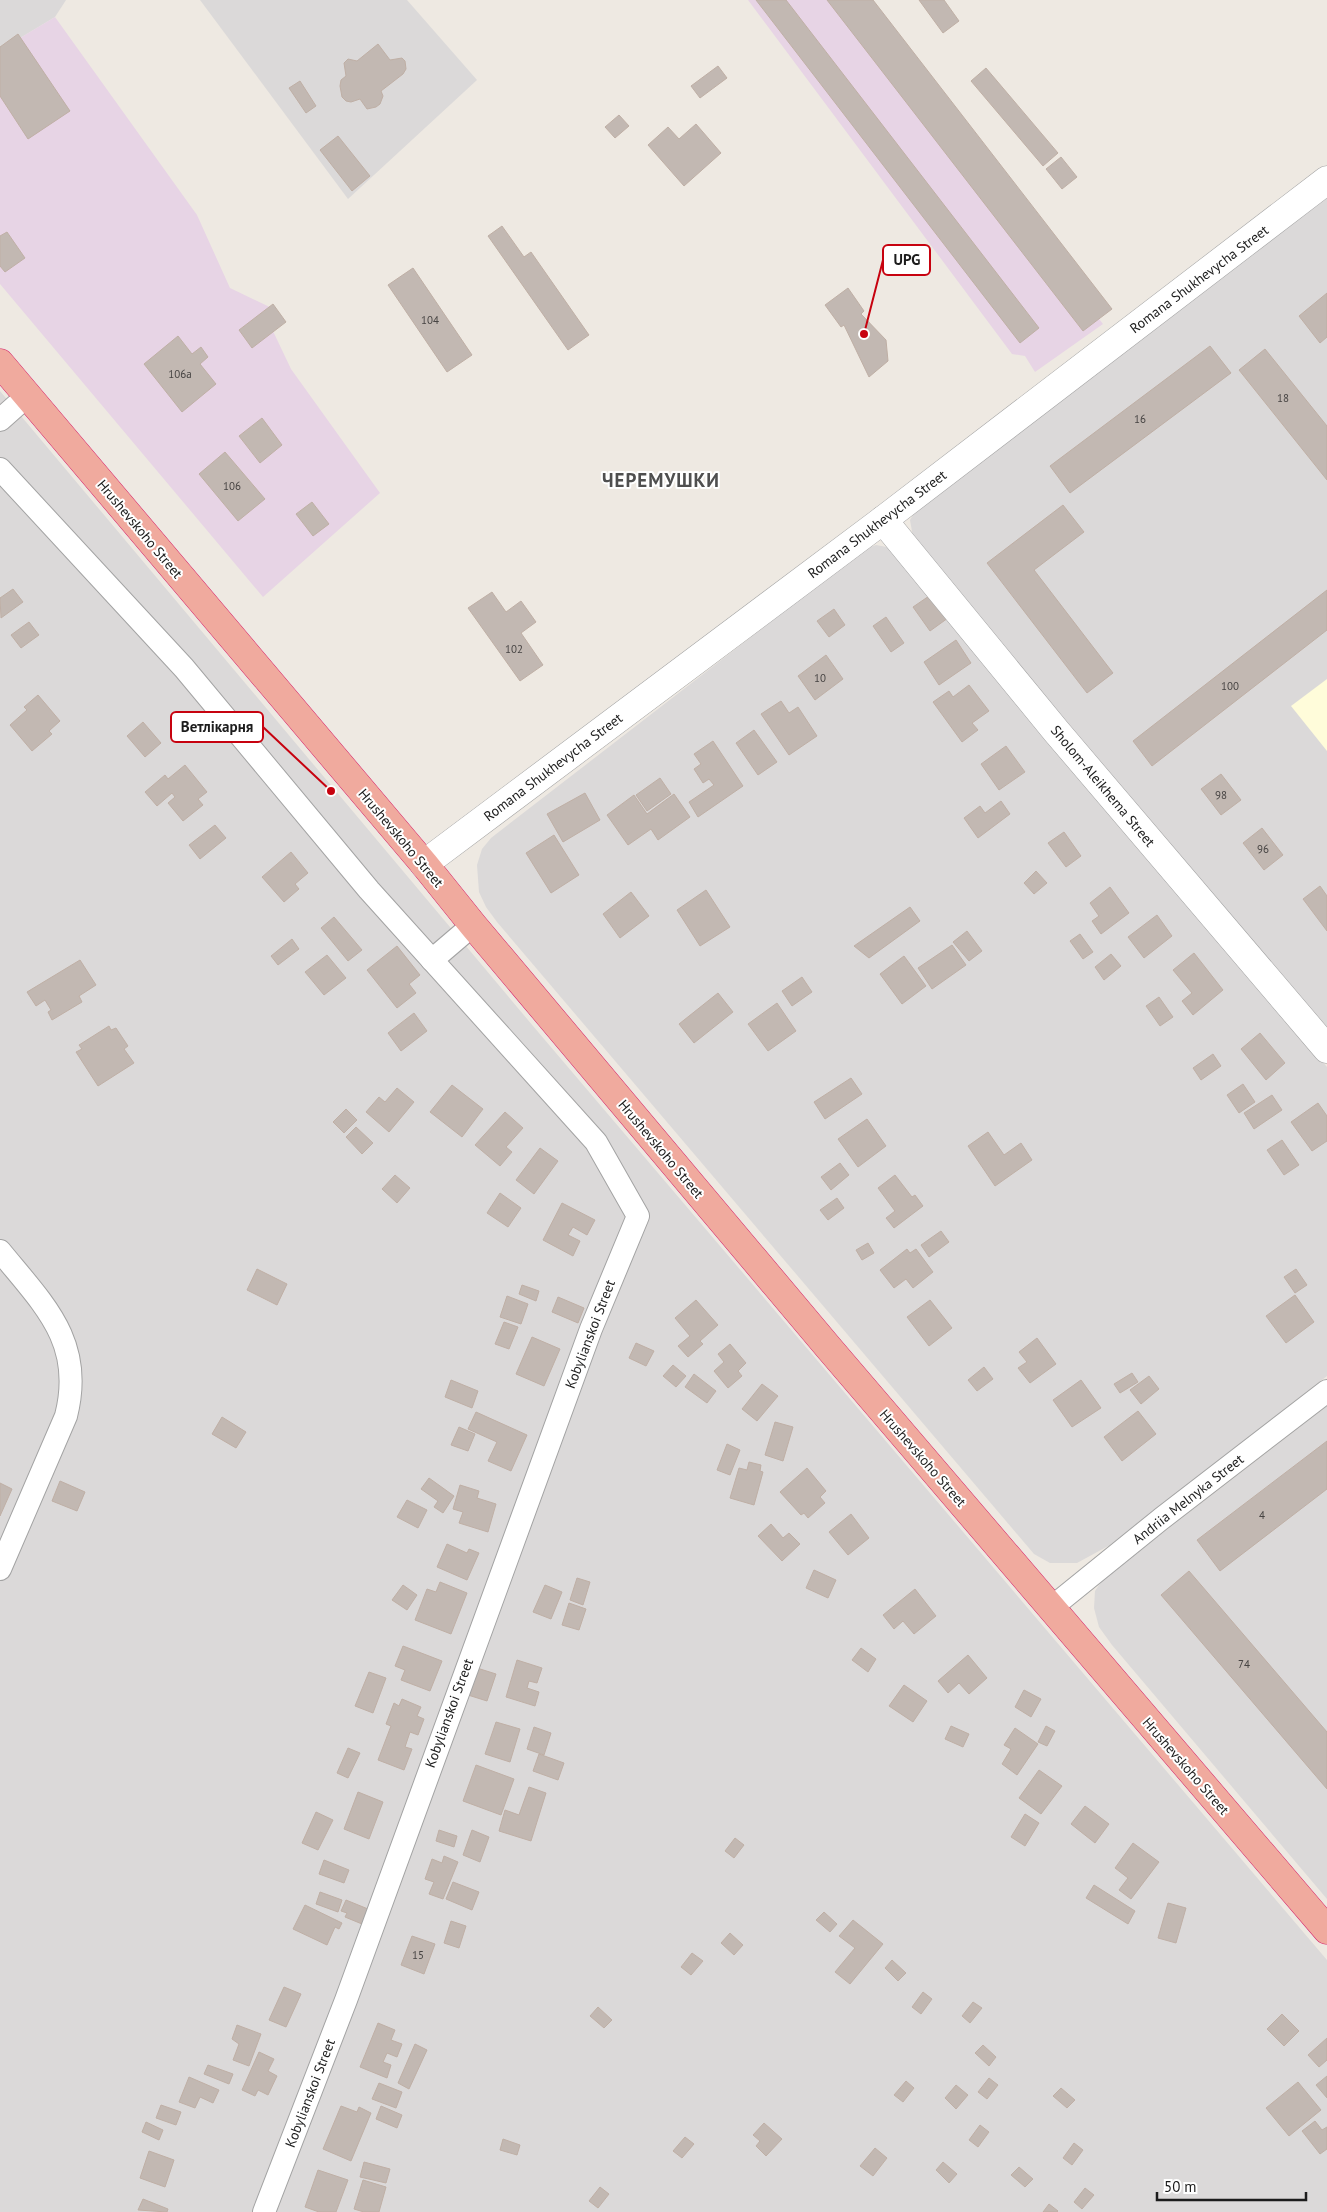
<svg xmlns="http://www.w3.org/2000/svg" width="1327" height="2212" font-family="'PT Sans',sans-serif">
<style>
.residential{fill:#dbd9d9}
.industrial{fill:#e7d4e5}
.education{fill:#fffcda}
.building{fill:#c2b8b2;stroke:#bfafa5}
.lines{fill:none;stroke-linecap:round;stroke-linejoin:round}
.minor-casing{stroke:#a3a3a3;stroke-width:24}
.tertiary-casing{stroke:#a3a3a3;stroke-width:29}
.trunk-casing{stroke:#d6256d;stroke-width:29}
.minor{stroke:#fff;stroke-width:22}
.tertiary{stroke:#fff;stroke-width:28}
.trunk{stroke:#f0aa9e;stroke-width:28}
.labels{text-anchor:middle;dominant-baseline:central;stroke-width:4;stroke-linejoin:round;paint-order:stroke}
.number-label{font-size:11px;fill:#464342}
.street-label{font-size:14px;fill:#1c1c1c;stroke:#fff}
.district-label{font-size:19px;font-weight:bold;letter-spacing:1px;fill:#4f4f4f;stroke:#fff}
.leader{fill:none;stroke:#c7020f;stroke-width:2}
.callout-dot{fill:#c7020f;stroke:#fff;stroke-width:2}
.callout{fill:#fff;stroke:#c7020f;stroke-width:2}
.callout-label{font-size:15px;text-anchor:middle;font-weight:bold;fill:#1c1c1c}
</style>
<rect width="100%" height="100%" fill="#eee9e2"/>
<!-- residential -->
<g class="residential">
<polygon points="0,0 66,0 55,17 0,50"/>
<polygon points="200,0 407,0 477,80 348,199"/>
<polygon points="1327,193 1327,1034 1055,718 913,537 910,520 915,512"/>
<polygon points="0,391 533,1026 1327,1960 1327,2212 0,2212"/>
<polygon points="876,545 892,548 1327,1067 1327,1376 1110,1545 1077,1563 1050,1563 1034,1554 497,922 486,907 479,892 477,865 482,849 491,838 865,549"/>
<polygon points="1327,1406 1327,1899 1112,1645 1099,1627 1094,1608 1095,1591 1103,1579"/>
</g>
<!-- industrial -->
<g class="industrial">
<polygon points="748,0 857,0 1103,324 1035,372 1025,356 1012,354"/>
<polygon points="55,17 197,215 230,288 276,310 272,329 291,369 380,493 263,597 0,284 0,50"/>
</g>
<!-- education -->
<polygon class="education" points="1327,679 1327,751 1291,706"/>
<!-- building -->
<g class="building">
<polygon points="756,0 786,0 1039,328 1020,343"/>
<polygon points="827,0 873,0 1112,309 1083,331"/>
<polygon points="919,0 944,0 959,21 943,33"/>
<polygon points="18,34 70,111 28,139 0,96 0,47"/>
<polygon points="378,44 390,60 402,58 405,61 406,69 403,74 381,91 383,96 380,104 376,107 367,109 360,99 351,102 346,101 342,97 340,86 341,80 346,76 344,63 348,59 357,61"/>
<polygon points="718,66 727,78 700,98 691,86"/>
<polygon points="986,68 1058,153 1043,166 971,81"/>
<polygon points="300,81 316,106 306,113 289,88"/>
<polygon points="619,115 629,126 615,138 605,127"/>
<polygon points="696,124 721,153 684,186 648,145 668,127 679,139"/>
<polygon points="338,136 370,176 352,191 320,150"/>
<polygon points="1061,157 1077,177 1062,189 1046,169"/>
<polygon points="502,226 524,257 531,252 589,335 568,350 488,236"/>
<polygon points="7,232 25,258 5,272 0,266 0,236"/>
<polygon points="413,268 472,355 447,372 388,285"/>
<polygon points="848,288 864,311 861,314 886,340 888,361 869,377 844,325 841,327 825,305"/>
<polygon points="1327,293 1327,337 1320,343 1299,316"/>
<polygon points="273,304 286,322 252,348 239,330"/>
<polygon points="178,336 192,354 201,347 208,357 200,364 216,384 182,412 144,364"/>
<polygon points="1210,346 1231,373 1070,493 1050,466"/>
<polygon points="1265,349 1327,426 1327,480 1239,370"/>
<polygon points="262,418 282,445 260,463 239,436"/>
<polygon points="225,452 265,499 238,521 199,474"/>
<polygon points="312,502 329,524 313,536 296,514"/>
<polygon points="1063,505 1084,532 1034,570 1113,673 1087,693 987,563"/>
<polygon points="13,589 23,602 1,618 0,598"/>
<polygon points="1327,590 1327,630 1152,766 1133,741"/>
<polygon points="492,592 506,612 521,601 536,622 521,633 543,665 520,681 468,608"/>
<polygon points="932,594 948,618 930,631 913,607"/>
<polygon points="834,609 845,625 829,637 817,621"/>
<polygon points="886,617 904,643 891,652 873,626"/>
<polygon points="29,622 39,635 21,648 11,635"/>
<polygon points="956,640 971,663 939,685 924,662"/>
<polygon points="826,655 843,679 815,700 798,676"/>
<polygon points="969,685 989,711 972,723 978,730 962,742 933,702 949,691 953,697"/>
<polygon points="38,695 60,721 49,731 52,734 32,751 10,725 27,710 24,707"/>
<polygon points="781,701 789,713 798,707 817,736 789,755 761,714"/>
<polygon points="143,722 161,743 145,757 127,736"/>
<polygon points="754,730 777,762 758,775 736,743"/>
<polygon points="713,741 743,786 698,817 689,802 714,785 709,779 703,783 694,769 701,764 694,754"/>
<polygon points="1006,746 1025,772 999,790 981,764"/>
<polygon points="185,765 207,792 198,799 203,805 183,821 168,803 175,797 172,793 157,806 145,792 165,775 168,779"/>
<polygon points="1221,774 1241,800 1221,815 1201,789"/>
<polygon points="660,778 671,794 647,811 636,795"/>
<polygon points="585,793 600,820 563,842 547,814"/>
<polygon points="674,794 690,817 658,840 651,829 628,845 607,815 634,795 647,814"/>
<polygon points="1001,801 1010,814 978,838 964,818 980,806 985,813"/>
<polygon points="215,825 226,838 200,859 189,845"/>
<polygon points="1262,828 1283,855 1264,870 1243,843"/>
<polygon points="1064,832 1081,856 1066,867 1048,843"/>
<polygon points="554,835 579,875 551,893 526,853"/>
<polygon points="291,852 308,873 295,884 299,889 284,902 262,877"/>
<polygon points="1036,871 1047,883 1034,894 1024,883"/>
<polygon points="1320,886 1327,896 1327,931 1303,899"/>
<polygon points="1110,887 1129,913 1101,934 1092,921 1099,916 1090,903"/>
<polygon points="706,890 730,927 700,946 677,910"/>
<polygon points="631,892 649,916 620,938 603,914"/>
<polygon points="910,907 920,921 869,958 854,946"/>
<polygon points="1157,915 1172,936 1144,958 1128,937"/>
<polygon points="334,917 362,950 348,961 321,928"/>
<polygon points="967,931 982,951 969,961 953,942"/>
<polygon points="1080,934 1093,952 1083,959 1070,941"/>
<polygon points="292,939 299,949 278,965 271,956"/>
<polygon points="952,945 966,965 932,989 918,968"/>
<polygon points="397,946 420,975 409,984 416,993 397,1008 367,970"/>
<polygon points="1194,953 1223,990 1193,1015 1182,1001 1192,993 1173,970"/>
<polygon points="1111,954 1121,966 1104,980 1095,967"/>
<polygon points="327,955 346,978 324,995 305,972"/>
<polygon points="904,956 926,986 902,1004 880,974"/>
<polygon points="80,960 96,985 79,996 82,1002 52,1020 48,1012 51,1010 45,1000 36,1006 27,992"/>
<polygon points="802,977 812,992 792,1006 782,991"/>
<polygon points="718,993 733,1012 694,1043 679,1024"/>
<polygon points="1159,997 1173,1017 1160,1026 1146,1006"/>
<polygon points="777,1003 796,1031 768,1051 748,1024"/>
<polygon points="414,1013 427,1031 401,1051 388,1033"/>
<polygon points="109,1026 111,1030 116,1028 128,1046 124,1049 134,1063 98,1086 76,1052 82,1049 79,1045"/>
<polygon points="1260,1033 1285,1063 1266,1080 1241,1049"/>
<polygon points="1213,1054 1221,1066 1201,1080 1193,1068"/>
<polygon points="851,1078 862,1094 825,1119 814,1102"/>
<polygon points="1243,1084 1255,1102 1239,1113 1227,1095"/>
<polygon points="452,1085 483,1109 462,1137 430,1112"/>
<polygon points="397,1088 414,1102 389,1132 366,1112 379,1097 385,1102"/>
<polygon points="1272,1095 1282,1110 1254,1129 1244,1113"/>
<polygon points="1318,1103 1327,1116 1327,1141 1312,1151 1291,1122"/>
<polygon points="346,1109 357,1120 344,1133 333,1122"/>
<polygon points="505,1112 523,1128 506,1147 512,1152 500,1166 475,1145"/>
<polygon points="867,1119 886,1146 858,1167 838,1139"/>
<polygon points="356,1127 373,1143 362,1154 346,1137"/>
<polygon points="988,1132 1004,1155 1021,1143 1032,1160 995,1186 968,1146"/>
<polygon points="1282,1140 1299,1165 1284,1175 1267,1150"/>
<polygon points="540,1148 558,1161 534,1194 516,1180"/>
<polygon points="840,1163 849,1175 831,1190 821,1177"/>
<polygon points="395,1175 410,1188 397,1203 382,1189"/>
<polygon points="895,1175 912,1197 915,1195 923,1206 894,1228 886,1218 895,1211 878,1188"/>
<polygon points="500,1193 521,1208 508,1227 487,1213"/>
<polygon points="837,1198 844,1208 828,1220 820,1210"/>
<polygon points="562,1203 595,1220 587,1235 573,1227 568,1235 580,1241 573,1256 543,1240"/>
<polygon points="941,1231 949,1242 929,1257 921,1245"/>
<polygon points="868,1243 874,1253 862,1260 856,1250"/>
<polygon points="907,1249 910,1253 916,1249 933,1272 913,1288 906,1279 894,1288 880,1270"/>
<polygon points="257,1269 287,1284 277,1305 247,1290"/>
<polygon points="1296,1269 1307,1285 1295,1293 1284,1277"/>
<polygon points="522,1285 539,1291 536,1301 519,1294"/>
<polygon points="1295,1295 1314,1322 1286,1343 1266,1316"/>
<polygon points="507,1296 528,1304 521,1324 500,1317"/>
<polygon points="558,1297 584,1308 578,1323 552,1312"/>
<polygon points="696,1300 718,1325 700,1341 703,1344 688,1357 678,1346 690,1336 675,1318"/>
<polygon points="930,1300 952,1328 929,1346 907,1317"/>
<polygon points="504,1322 518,1327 509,1349 495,1344"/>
<polygon points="532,1337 560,1349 544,1386 516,1374"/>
<polygon points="1037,1338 1056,1364 1030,1383 1018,1368 1027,1362 1019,1352"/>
<polygon points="636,1343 654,1351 646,1366 629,1358"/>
<polygon points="730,1344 746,1363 738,1371 742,1376 728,1388 714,1371 724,1362 718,1354"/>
<polygon points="673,1365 686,1376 676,1387 663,1376"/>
<polygon points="984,1367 993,1379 977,1391 968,1380"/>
<polygon points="1132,1373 1138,1382 1120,1393 1114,1384"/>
<polygon points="694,1374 716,1391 707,1403 685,1387"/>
<polygon points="1149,1376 1159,1389 1141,1404 1130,1390"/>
<polygon points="451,1380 478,1391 472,1408 445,1397"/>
<polygon points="1081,1380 1101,1408 1072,1427 1053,1400"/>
<polygon points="762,1384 778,1396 757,1421 742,1409"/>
<polygon points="1138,1411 1156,1434 1122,1461 1104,1437"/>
<polygon points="476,1412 527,1435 511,1471 488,1461 497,1442 468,1429"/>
<polygon points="222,1417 246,1432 236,1448 212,1434"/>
<polygon points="775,1422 793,1427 783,1461 765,1455"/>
<polygon points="459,1427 475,1434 468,1451 451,1445"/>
<polygon points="1327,1441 1327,1489 1220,1571 1197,1540"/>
<polygon points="727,1444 740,1450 730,1475 717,1470"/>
<polygon points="749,1462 761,1465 760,1471 763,1472 754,1505 730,1498 739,1468 747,1470"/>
<polygon points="807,1468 826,1491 820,1497 825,1503 808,1518 804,1513 801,1515 780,1492"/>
<polygon points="429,1478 454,1496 443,1513 434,1507 438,1501 421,1489"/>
<polygon points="60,1481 85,1492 77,1511 52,1501"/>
<polygon points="0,1483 12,1489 0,1516"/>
<polygon points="460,1485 479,1491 477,1498 496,1504 488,1532 459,1523 463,1512 453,1509"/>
<polygon points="407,1500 427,1510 418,1528 397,1517"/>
<polygon points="851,1514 869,1538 848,1555 829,1532"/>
<polygon points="771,1524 783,1538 789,1533 800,1544 782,1561 758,1536"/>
<polygon points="447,1544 467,1553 469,1549 479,1553 467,1580 437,1567"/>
<polygon points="814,1570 836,1580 828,1598 806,1588"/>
<polygon points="1189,1571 1327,1732 1327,1789 1161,1595"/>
<polygon points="577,1578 590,1582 583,1605 570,1600"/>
<polygon points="440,1582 467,1593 451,1634 415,1620 427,1589 436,1592"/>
<polygon points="403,1585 417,1595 407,1610 392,1600"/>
<polygon points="545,1585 562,1592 551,1619 533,1612"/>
<polygon points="915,1589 936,1616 914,1634 903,1621 894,1629 883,1615"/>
<polygon points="569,1603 586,1609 579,1630 562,1625"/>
<polygon points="403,1646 442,1661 430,1691 401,1680 405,1670 395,1666"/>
<polygon points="861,1648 876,1659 868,1672 852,1660"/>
<polygon points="968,1655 987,1678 969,1694 959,1683 948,1693 938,1681"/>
<polygon points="517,1660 542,1668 537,1683 529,1681 527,1688 539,1692 535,1706 506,1697"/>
<polygon points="477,1668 496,1674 487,1701 468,1695"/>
<polygon points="369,1672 386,1678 373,1713 355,1706"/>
<polygon points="904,1685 927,1701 913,1722 889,1706"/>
<polygon points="1024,1690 1041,1699 1031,1717 1015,1707"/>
<polygon points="402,1699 421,1707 417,1716 424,1719 418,1735 410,1732 405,1747 412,1749 404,1770 378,1760 391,1726 386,1724 394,1703 399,1706"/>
<polygon points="496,1722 520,1729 510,1762 485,1754"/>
<polygon points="951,1726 969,1734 963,1747 945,1739"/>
<polygon points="1046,1726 1055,1731 1047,1746 1038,1742"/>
<polygon points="534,1727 551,1733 544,1755 527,1749"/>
<polygon points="1015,1728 1038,1744 1017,1775 1002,1764 1011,1749 1004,1745"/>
<polygon points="348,1748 360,1753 348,1778 337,1773"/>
<polygon points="539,1754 564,1763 558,1780 533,1771"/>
<polygon points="476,1765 514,1779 501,1815 463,1801"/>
<polygon points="1039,1770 1062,1786 1041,1814 1019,1798"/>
<polygon points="529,1787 546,1793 531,1841 499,1831 505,1810 519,1815"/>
<polygon points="358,1792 383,1802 369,1839 344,1829"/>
<polygon points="1085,1806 1109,1824 1095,1843 1071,1824"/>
<polygon points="316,1812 333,1820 318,1850 302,1843"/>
<polygon points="1025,1814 1039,1823 1025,1846 1011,1837"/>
<polygon points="439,1830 457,1836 454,1847 436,1841"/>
<polygon points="472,1830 489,1837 480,1862 463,1855"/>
<polygon points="735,1838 744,1845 734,1858 725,1851"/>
<polygon points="1133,1843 1159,1862 1131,1899 1119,1890 1128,1878 1115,1868"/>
<polygon points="444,1856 458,1862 443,1899 429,1894 434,1882 425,1879 432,1859 442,1863"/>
<polygon points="324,1860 349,1870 344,1883 319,1874"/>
<polygon points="453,1882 479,1892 472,1910 446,1899"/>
<polygon points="1094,1885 1135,1911 1128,1924 1086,1898"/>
<polygon points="320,1892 342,1900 338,1912 316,1904"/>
<polygon points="346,1900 368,1909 362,1924 345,1917 347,1913 341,1911"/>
<polygon points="1168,1903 1186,1908 1176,1943 1158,1938"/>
<polygon points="305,1905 342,1923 339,1929 335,1927 327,1945 293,1929"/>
<polygon points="824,1912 837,1924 830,1932 816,1920"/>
<polygon points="853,1920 883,1944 850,1984 835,1972 855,1948 839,1936"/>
<polygon points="451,1921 466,1926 459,1948 444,1943"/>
<polygon points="730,1933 743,1945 734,1955 721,1943"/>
<polygon points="412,1936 435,1944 424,1974 401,1965"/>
<polygon points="692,1953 703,1961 691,1975 681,1967"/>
<polygon points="892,1960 906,1973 898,1981 885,1968"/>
<polygon points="284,1987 301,1994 286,2027 269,2020"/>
<polygon points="923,1992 932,1999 921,2014 912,2007"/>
<polygon points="973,2002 982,2008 970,2023 962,2016"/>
<polygon points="598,2007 612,2020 604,2028 590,2016"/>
<polygon points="1282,2014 1299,2031 1284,2046 1267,2029"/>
<polygon points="378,2023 395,2030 391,2040 402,2044 397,2057 387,2053 383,2062 391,2065 387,2078 360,2067"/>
<polygon points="237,2025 261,2034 249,2066 233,2060 239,2044 232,2039"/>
<polygon points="1327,2038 1327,2060 1319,2067 1308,2055"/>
<polygon points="415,2044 427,2050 409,2089 398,2083"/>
<polygon points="983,2045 996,2057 989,2066 975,2053"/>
<polygon points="259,2052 274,2059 268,2071 277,2076 268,2095 258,2090 255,2096 242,2090"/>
<polygon points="208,2065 233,2074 229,2084 204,2074"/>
<polygon points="1327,2076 1327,2098 1316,2085"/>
<polygon points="189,2077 219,2090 213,2103 200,2097 195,2108 179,2102"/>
<polygon points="989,2078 998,2085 987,2099 978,2092"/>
<polygon points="906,2081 914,2088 903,2102 894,2095"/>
<polygon points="1298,2082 1321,2110 1289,2136 1266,2108"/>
<polygon points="379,2083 402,2092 396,2108 372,2099"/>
<polygon points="956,2085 968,2095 956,2109 945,2098"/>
<polygon points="1061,2088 1075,2100 1067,2108 1053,2096"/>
<polygon points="161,2105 181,2112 176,2125 156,2118"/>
<polygon points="341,2106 357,2112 359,2107 371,2113 351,2161 323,2149"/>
<polygon points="381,2106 402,2115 397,2128 376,2119"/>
<polygon points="1315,2121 1322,2130 1327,2127 1327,2149 1320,2154 1302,2131"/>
<polygon points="146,2122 163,2130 159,2140 142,2132"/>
<polygon points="764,2123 782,2139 766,2156 756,2146 760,2141 753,2135"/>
<polygon points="980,2125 989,2132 978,2147 969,2140"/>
<polygon points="685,2137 694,2144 682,2158 673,2151"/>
<polygon points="503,2139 520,2145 517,2155 500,2150"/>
<polygon points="1074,2143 1083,2150 1072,2165 1063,2158"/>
<polygon points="875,2148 887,2158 873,2176 860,2166"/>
<polygon points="149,2151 174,2160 165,2187 140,2178"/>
<polygon points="364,2162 390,2169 386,2183 360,2177"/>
<polygon points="943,2162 957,2174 949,2183 936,2170"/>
<polygon points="1019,2167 1033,2179 1025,2187 1011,2175"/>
<polygon points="318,2170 348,2180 336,2212 319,2212 305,2207"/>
<polygon points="363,2180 386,2187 379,2212 364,2212 354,2209"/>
<polygon points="600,2187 609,2194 598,2208 589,2201"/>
<polygon points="1085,2188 1094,2195 1082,2209 1074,2202"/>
<polygon points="143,2199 168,2209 167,2212 138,2210"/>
<polygon points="1049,2204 1058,2211 1057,2212 1043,2212"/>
</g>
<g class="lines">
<defs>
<g id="minor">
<polyline points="0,420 27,396"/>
<polyline points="0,469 184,668 369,890 596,1142 638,1216 591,1329 346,2000 264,2212"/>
<polyline points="432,960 473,925"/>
<path d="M0,1251C44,1305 85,1342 66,1416L0,1569"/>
<polyline points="1051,1608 1161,1519 1327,1391"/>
</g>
<g id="tertiary">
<polyline points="883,520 1056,731 1327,1049"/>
<polyline points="424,864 883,520 1327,180"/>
</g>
<polyline id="trunk" points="0,363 424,864 473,925 828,1347 1327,1930"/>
</defs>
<!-- minor casing -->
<use href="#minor" class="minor-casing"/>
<!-- tertiary casing -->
<use href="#tertiary" class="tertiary-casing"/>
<!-- trunk casing -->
<use href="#trunk" class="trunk-casing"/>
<!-- minor -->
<use href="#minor" class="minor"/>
<!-- tertiary -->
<use href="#tertiary" class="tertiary"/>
<!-- trunk -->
<use href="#trunk" class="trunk"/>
</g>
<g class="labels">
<!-- number labels -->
<g class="number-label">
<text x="430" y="320">104</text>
<text x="180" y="374">106а</text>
<text x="1283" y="398">18</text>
<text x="1140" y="419">16</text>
<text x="232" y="486">106</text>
<text x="514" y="649">102</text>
<text x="820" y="678">10</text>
<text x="1230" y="686">100</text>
<text x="1221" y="795">98</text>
<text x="1263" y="849">96</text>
<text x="1262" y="1515">4</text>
<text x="1244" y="1664">74</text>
<text x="418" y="1955">15</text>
</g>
<!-- street labels -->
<g class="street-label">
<text transform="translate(1199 279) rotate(-37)">Romana Shukhevycha Street</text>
<text transform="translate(877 524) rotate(-37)">Romana Shukhevycha Street</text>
<text transform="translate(140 529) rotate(50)">Hrushevskoho Street</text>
<text transform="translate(553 767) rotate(-37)">Romana Shukhevycha Street</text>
<text transform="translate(1103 786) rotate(50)">Sholom-Aleikhema Street</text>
<text transform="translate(401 838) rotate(50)">Hrushevskoho Street</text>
<text transform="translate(661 1149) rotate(50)">Hrushevskoho Street</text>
<text transform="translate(590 1334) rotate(-69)">Kobylianskoi Street</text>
<text transform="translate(923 1458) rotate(49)">Hrushevskoho Street</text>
<text transform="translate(1188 1499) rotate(-38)">Andriia Melnyka Street</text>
<text transform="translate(449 1713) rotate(-70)">Kobylianskoi Street</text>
<text transform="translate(1186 1766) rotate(49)">Hrushevskoho Street</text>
<text transform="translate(310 2093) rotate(-69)">Kobylianskoi Street</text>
</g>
<!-- district labels -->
<g class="district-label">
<text x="661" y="480">ЧЕРЕМУШКИ</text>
</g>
</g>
<!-- callouts -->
<path class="leader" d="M864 334L883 260M331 791L263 727"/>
<g class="callout-dot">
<circle cx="864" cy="334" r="5"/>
<circle cx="331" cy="791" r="5"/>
</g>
<g class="callout">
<rect x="883" y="245" width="47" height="30" rx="5"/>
<rect x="171" y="712" width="92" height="30" rx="5"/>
</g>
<g class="callout-label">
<text x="907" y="265">UPG</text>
<text x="217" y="732">Ветлікарня</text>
</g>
<!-- scale -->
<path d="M1157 2192v8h149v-8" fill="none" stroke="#1c1c1c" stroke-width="2.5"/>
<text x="1164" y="2192" font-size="15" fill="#1c1c1c" stroke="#ffffff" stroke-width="4" paint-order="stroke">50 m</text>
</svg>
